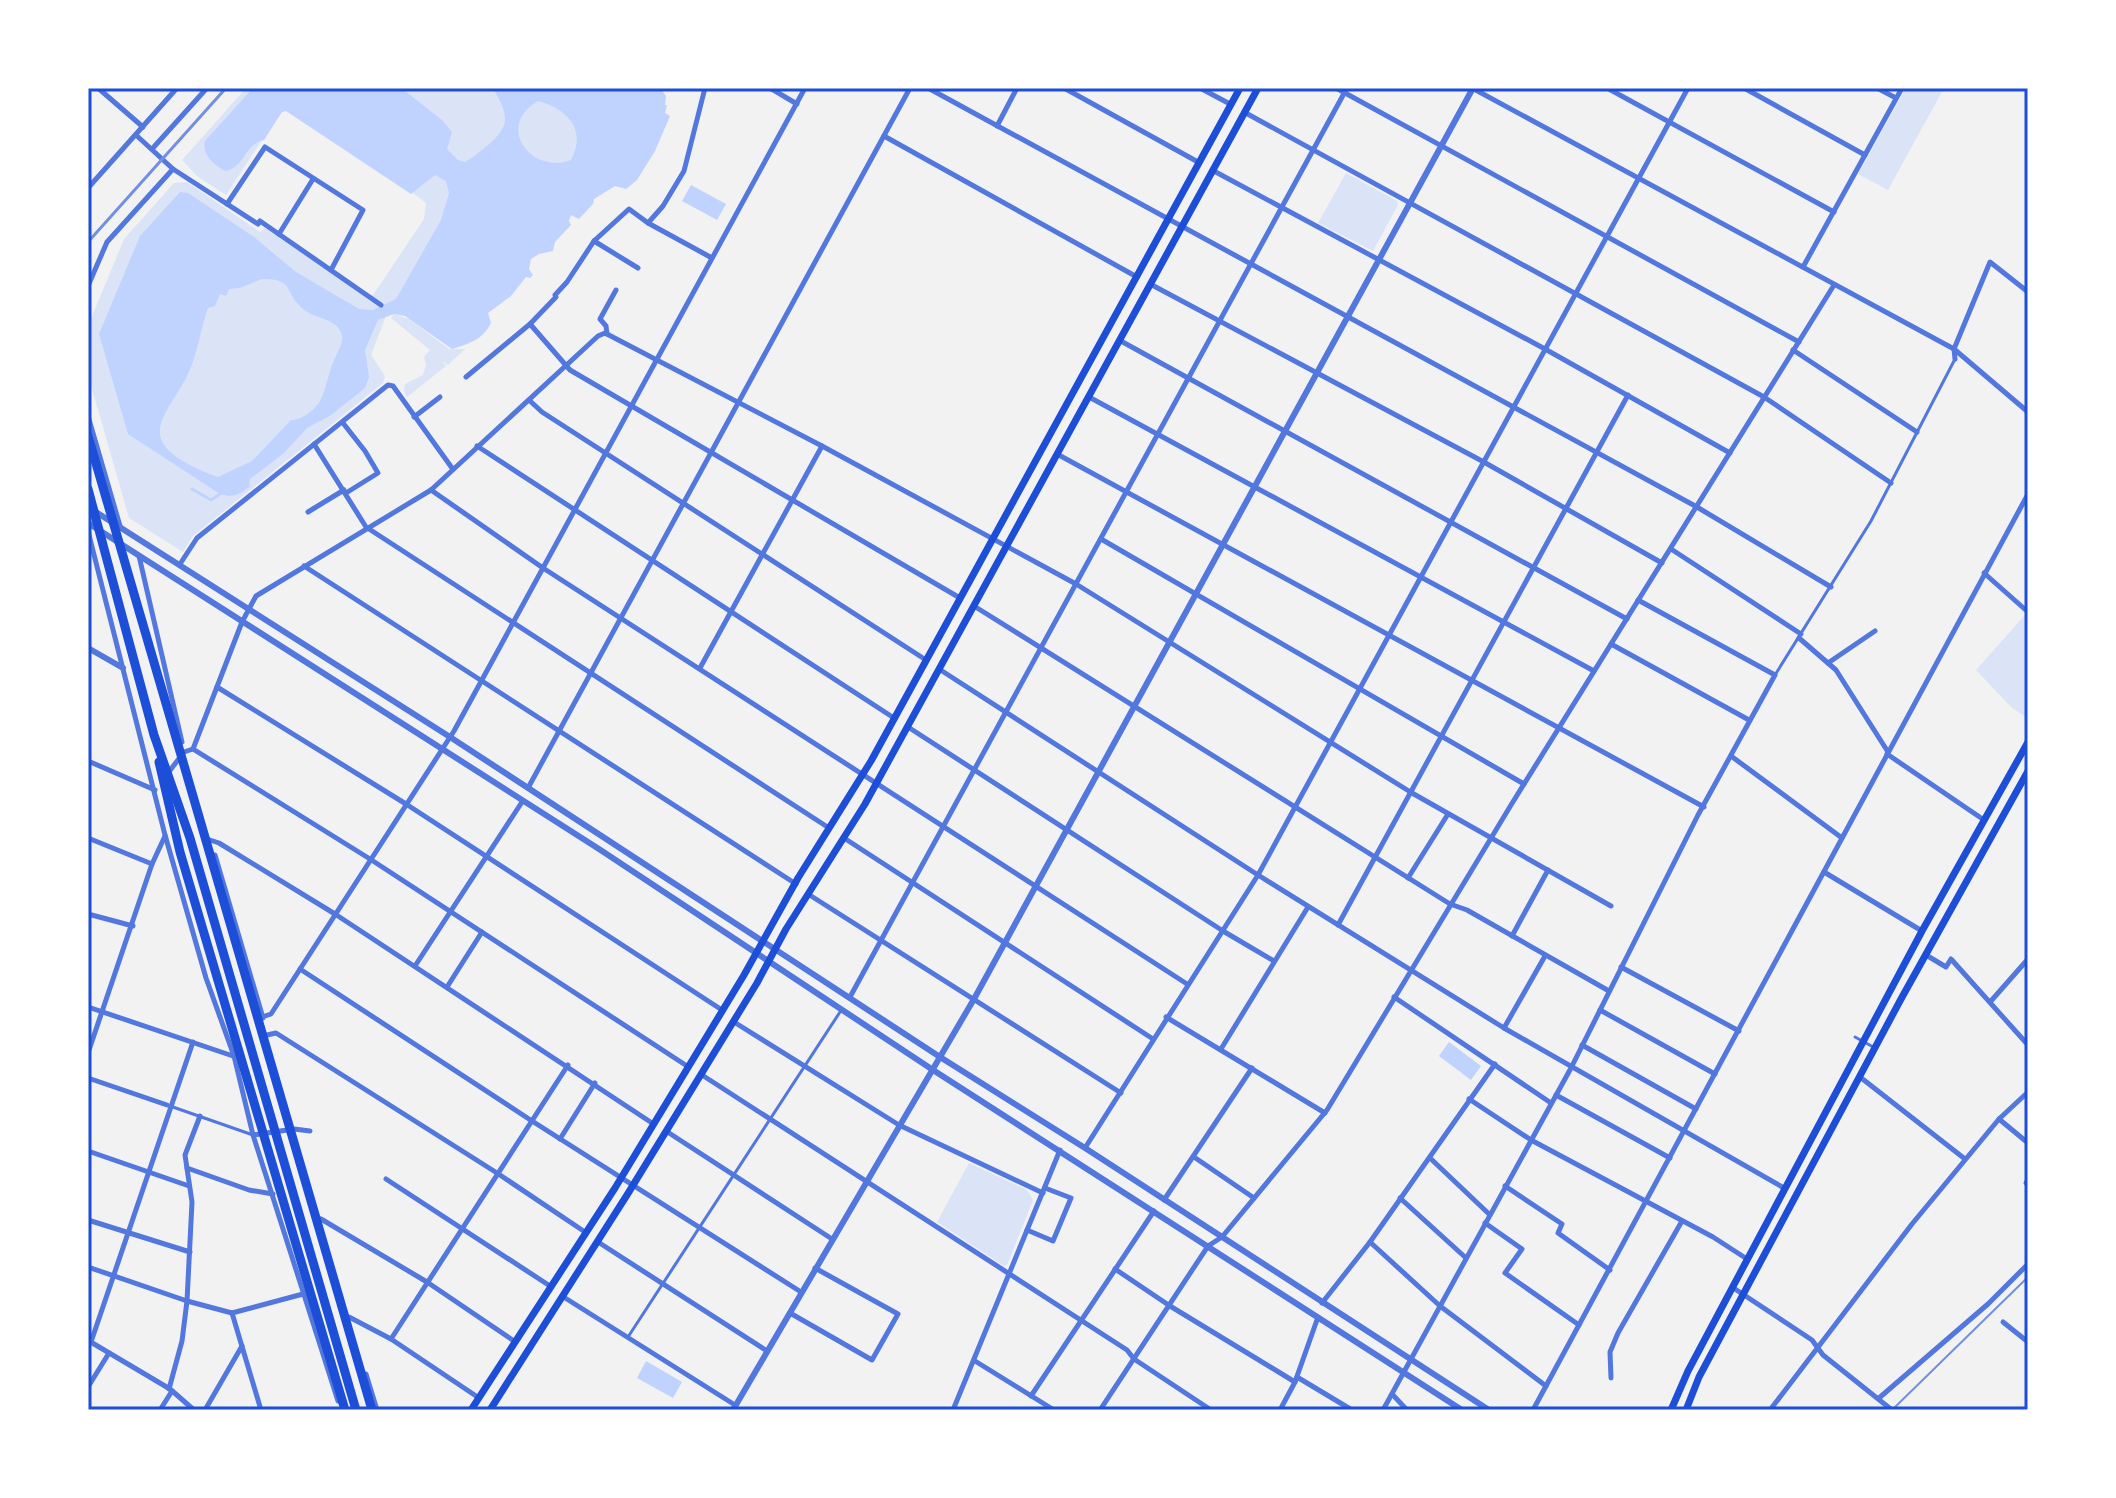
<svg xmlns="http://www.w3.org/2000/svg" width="2116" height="1498" font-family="Arial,sans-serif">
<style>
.green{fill:#dbe4f7}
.water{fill:#bfd3fe;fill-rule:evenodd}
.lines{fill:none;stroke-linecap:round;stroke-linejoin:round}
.stream{stroke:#bfd3fe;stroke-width:3}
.pedestrian{stroke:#5277de;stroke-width:3}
.minor{stroke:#5277de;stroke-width:5}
.tertiary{stroke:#5277de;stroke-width:6}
.primary{stroke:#1d4ed8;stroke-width:7}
.motorway{stroke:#1d4ed8;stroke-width:9}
.tram{stroke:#7290e2;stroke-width:2}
.rail{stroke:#7290e2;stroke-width:3}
.neatline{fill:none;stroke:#1d4ed8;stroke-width:3}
</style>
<rect width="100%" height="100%" fill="#f2f2f2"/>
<!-- green -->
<g class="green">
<polygon points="246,88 585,88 590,162 386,316 371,355 385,376 383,383 193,536 183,552 129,518 88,375 88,326 124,239 174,183 187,182 260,232 265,228 365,296 373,295 424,219 426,203 368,159 287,110 281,111 226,195 198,177 182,160"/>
<polygon points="1906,88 1944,88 1888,190 1858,174"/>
<polygon points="1346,173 1397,201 1398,205 1373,251 1318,223"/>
<polygon points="394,314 409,319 449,349 465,349 448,365 442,361 446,366 407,397 404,391 405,384 423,375 426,365 424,357 430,350 391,318"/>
<polygon points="2025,615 2028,617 2026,717 2012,708 1976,670"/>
<polygon points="969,1163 1027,1190 1033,1200 1007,1265 1004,1266 937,1222"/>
</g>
<!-- water -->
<g class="water">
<path d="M253,88H401L442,120L452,132L447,149L458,160L465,162C473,157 480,152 487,146C512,125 508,115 493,88H660L666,96L665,105H667L665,113L670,116L655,151L637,180L626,189L615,186L594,199L593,204L579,219L571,215L569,221L571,225L555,242L553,251L539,254L531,259L529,269L533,275L530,278L526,277L511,296L488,313L491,323C483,340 468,344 452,349L405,316L394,314L378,320L365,350L369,377L365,388L331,415L307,428L284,453L250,479L249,487C238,495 233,498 220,494L128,434L99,334L140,236L180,192L188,193L254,237L296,272L359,309L373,310L396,299L441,220L449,193L446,181L435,175L411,194L286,111L282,112L264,140C244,144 245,168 225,171C215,166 201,154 205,141ZM538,101C568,109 587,130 571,160C532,175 494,127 538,101ZM262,279C296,279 283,292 303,309C314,319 339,318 342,336C343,343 339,348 337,354C329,368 327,388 320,401C315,410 300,421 291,420L252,461L218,477C199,470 156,453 160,429C162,412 181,390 188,374C198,353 200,330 208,308L215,306L220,294L226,296L229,289L240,288Z"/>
<polygon points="691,185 726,204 717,220 682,201"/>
<polygon points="1449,1042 1481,1066 1471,1080 1439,1056"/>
<polygon points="646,1361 682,1382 673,1398 637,1378"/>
</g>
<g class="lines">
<!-- stream -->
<polyline class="stream" points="192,489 211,500 220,494"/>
<!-- pedestrian -->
<g class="pedestrian">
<polyline points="1775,675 1871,521 1955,359"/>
<polyline points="1855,1037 1875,1048"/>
<polyline points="170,1106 253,1135"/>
<polyline points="628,1337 840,1012"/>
</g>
<!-- minor -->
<g class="minor">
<polyline points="98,88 143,127"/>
<polyline points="770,88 797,104"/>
<polyline points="928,88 1697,507 1831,587"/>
<polyline points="1064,88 1198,162"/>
<polyline points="1200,88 1230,104"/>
<polyline points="1336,88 1799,342"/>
<polyline points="1472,88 1954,349 2028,412"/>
<polyline points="1607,88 1834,212"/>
<polyline points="1744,88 1865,155"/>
<polyline points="1877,88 1896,98"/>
<polyline points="1244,112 1764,397 1891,483"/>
<polyline points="997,126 1017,88"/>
<polyline points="884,136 1137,277"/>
<polyline points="152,149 207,88"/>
<polyline points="173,169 258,224 260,221 381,305"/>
<polyline points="1212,170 1545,349 1730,453"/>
<polyline points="88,188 177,88"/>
<polyline points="227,204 265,147 363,210 331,270"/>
<polyline points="648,223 663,206 684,171 705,88"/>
<polyline points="279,234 313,179"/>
<polyline points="594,241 638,268"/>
<polyline points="1803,267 1902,88"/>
<polyline points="1152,285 1482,461 1662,563"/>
<polyline points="88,286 107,242 173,169 136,135"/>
<polyline points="530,324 570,370 960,598"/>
<polyline points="607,334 606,326 600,319 616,290"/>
<polyline points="1119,340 1627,619"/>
<polyline points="1793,350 1917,432"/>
<polyline points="1955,359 1954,349 1990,262 2028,292"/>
<polyline points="466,377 530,324 556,297 555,295 567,282 594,241 629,209 648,223 712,258"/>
<polyline points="1089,397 1594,671"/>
<polyline points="529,400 542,412 926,660"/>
<polyline points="88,416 120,526"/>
<polyline points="414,417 440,397"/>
<polyline points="343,423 365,451 378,473 346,493"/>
<polyline points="314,444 366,527 829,828"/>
<polyline points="477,446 894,718"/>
<polyline points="1057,454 1704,807"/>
<polyline points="431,490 543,568 1187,984"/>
<polyline points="308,512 344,490"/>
<polyline points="88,531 165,835 206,978 234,1056 253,1135 338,1401"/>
<polyline points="1101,539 1524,784"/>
<polyline points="1671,549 1801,634"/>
<polyline points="139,556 182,742"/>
<polyline points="180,564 197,538 388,385 393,386 452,468"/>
<polyline points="304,566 796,884"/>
<polyline points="1984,573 2028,612"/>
<polyline points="974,606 1450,904 1467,910 1609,991"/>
<polyline points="1799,638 1836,670 1888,752"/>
<polyline points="1611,644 1749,720"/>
<polyline points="1828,663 1875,631"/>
<polyline points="700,668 822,446"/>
<polyline points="939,669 1258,875 1504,1028 1784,1188"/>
<polyline points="217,687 406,804 722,1010"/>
<polyline points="908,727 1223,931 1274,961"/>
<polyline points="193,749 242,622 256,596 431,490 598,336 605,333 822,446 1076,584 1412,793 1611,906"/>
<polyline points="1887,754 1984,820"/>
<polyline points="1731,756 1842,838"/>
<polyline points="88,761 155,790"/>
<polyline points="168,773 184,752 193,749 370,859 687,1066"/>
<polyline points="528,788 910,88"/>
<polyline points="88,838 152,864"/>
<polyline points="844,838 1153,1039"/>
<polyline points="210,840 219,843 335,914 652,1123"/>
<polyline points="215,855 263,1018"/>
<polyline points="1824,872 1922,931"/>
<polyline points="1408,878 1448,814"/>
<polyline points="808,894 1121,1093"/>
<polyline points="88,914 133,926"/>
<polyline points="1338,925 1628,395"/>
<polyline points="1512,936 1548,870"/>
<polyline points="1926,955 1946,967 1951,959 2028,1045"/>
<polyline points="415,966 522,802"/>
<polyline points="1621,967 1739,1031"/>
<polyline points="300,969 532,1121 801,1292"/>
<polyline points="447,987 482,932"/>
<polyline points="850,997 1347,88"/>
<polyline points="1394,997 1551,1103"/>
<polyline points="1991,1001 2028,959"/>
<polyline points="88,1007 233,1056"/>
<polyline points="1600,1010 1715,1074"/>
<polyline points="262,1017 271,1014 454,731 805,88"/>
<polyline points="1166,1017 1325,1113"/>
<polyline points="734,1022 899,1125 1043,1193"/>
<polyline points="1504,1028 1545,956"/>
<polyline points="267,1035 276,1033 497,1173 585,1232"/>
<polyline points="1582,1045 1696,1109"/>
<polyline points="1221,1049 1308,907"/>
<polyline points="88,1053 152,864 165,836"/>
<polyline points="702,1075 1127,1350 1134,1359 1211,1410"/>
<polyline points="1860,1077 1965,1159"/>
<polyline points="88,1078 167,1105"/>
<polyline points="1556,1095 1670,1158"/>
<polyline points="1469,1099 1531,1140 1713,1237 1747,1259"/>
<polyline points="1999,1119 2028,1143"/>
<polyline points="666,1131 832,1239"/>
<polyline points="253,1135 294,1129 310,1131"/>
<polyline points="560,1139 595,1083"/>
<polyline points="1085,1148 1258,875 1688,88"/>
<polyline points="88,1151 189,1186"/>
<polyline points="1194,1157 1254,1198"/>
<polyline points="1430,1158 1489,1214"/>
<polyline points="187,1168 249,1190 273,1194"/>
<polyline points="386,1179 550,1286"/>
<polyline points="2028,1180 2026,1183 2028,1185"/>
<polyline points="1505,1186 1562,1224 1558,1233 1610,1270"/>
<polyline points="1400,1198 1466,1258"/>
<polyline points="1164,1200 1252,1068"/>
<polyline points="321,1219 427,1282 514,1341"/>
<polyline points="88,1220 190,1252"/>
<polyline points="1485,1223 1522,1249 1505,1273 1579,1325"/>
<polyline points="1027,1230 1053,1241 1071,1198 1045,1188"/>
<polyline points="598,1242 767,1351"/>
<polyline points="1370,1242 1440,1306 1546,1386"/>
<polyline points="88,1267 187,1301 232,1313 303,1294"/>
<polyline points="1115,1269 1170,1306 1295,1382"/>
<polyline points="1732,1287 1812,1340 1823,1355 1892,1410"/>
<polyline points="562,1296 735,1405"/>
<polyline points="1322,1303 1370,1242 1495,1064"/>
<polyline points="232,1313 261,1410"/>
<polyline points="790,1313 872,1360 898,1314 815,1268"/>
<polyline points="349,1317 391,1339 479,1398"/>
<polyline points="2003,1322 2028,1342"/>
<polyline points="391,1339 568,1065"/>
<polyline points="89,1341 170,1389 194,1410"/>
<polyline points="91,1342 193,1042"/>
<polyline points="975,1361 1054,1410"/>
<polyline points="366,1374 377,1410"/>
<polyline points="1297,1377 1352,1410"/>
<polyline points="1611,1378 1610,1352 1618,1333 1682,1221"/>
<polyline points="88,1387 109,1353"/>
<polyline points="169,1389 182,1341 187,1301 192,1202 185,1155 200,1116"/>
<polyline points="1392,1394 1407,1410"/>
<polyline points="1031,1396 1154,1211"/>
<polyline points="1879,1398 1988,1304 2028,1264"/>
<polyline points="160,1410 172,1391"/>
<polyline points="205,1410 242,1346"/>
<polyline points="953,1410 1060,1150"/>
<polyline points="1100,1410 1208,1246 1222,1237 1327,1110 1511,805 1834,285"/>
<polyline points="1280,1410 1295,1382 1318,1317"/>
<polyline points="1383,1410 1571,1068 1698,815 1775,675 1638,600"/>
<polyline points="1533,1410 2028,494"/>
<polyline points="1770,1410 1912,1224 1999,1119 2028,1092"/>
</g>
<!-- tertiary -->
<g class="tertiary">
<polyline points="88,507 450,737 940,1057 1085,1148 1489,1410"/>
<polyline points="88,523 599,849 933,1070 1462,1410"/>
<polyline points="88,648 123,668"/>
<polyline points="733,1410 974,999 1473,88"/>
</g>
<!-- primary -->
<g class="primary">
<polyline points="471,1410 615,1188 744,975 798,878 871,761 1240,88"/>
<polyline points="490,1410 627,1195 757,983 786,929 865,804 1258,88"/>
<polyline points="1671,1410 1688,1371 1922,931 2028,742"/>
<polyline points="1686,1410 1699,1377 1901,999 2028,771"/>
</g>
<!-- motorway -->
<g class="motorway">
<polyline points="88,436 372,1410"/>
<polyline points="88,489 154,735 190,838 356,1410"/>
<polyline points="159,762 180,852 345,1410"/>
</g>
<!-- tram -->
<polyline class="tram" points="1892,1410 2028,1277"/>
<!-- rail -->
<polyline class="rail" points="88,242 226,88"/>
</g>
<!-- border -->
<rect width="2116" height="1498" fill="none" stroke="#ffffff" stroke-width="180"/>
<rect x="90" y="90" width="1936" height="1318" class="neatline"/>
</svg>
